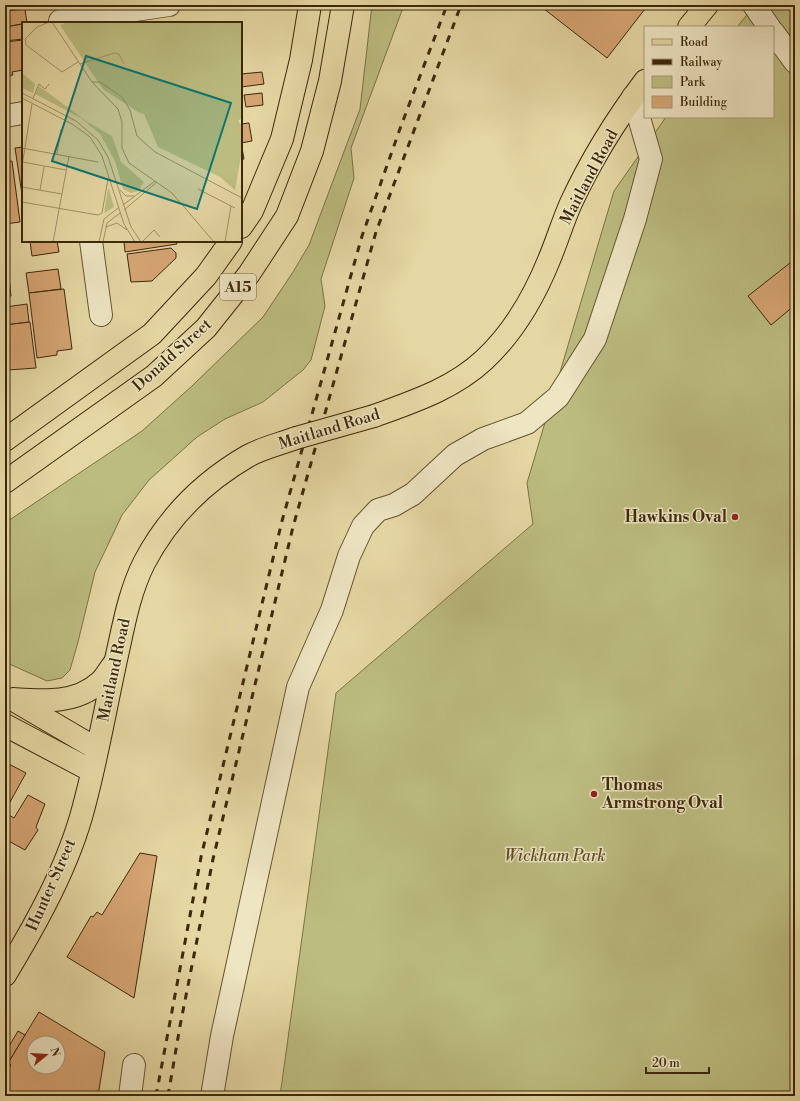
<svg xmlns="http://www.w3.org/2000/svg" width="800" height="1101" font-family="'Libre Bodoni',serif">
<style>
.green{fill:#bcbc80;stroke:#7c7245}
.building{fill:#d7a574;stroke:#3c280a;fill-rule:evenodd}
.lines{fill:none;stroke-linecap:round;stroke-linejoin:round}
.minor-casing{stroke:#665430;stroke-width:24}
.major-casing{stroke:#3c280a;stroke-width:24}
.highway-casing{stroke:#3c280a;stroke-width:24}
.minor{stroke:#eee5c3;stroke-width:22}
.major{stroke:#e5d7a3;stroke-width:22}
.highway{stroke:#e5d7a3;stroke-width:22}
.rail{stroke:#3c280a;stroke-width:3;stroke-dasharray:7 7;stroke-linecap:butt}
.major-bridge-casing{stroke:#3c280a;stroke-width:24;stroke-linecap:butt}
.major-bridge{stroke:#e5d7a3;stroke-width:22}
.poi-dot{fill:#8f2418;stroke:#eee5c3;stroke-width:1.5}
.labels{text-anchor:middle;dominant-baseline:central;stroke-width:3;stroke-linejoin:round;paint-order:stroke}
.shield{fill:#eee5c3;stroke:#716142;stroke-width:1}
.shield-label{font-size:15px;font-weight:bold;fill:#3c280a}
.street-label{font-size:16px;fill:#3c280a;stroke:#eee5c3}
.poi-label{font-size:16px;font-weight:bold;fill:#3c280a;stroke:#eee5c3;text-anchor:end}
.park-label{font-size:16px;font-style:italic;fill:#5c4d28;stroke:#eee5c3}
.inset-road{fill:none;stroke:#a19166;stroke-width:1}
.view{fill:#0f766e;fill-opacity:0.15;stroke:#0f766e;stroke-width:2}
.inset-edge{fill:none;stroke:#3c280a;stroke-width:2}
</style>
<rect width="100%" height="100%" fill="#e5d7a3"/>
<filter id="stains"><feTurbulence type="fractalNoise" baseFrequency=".005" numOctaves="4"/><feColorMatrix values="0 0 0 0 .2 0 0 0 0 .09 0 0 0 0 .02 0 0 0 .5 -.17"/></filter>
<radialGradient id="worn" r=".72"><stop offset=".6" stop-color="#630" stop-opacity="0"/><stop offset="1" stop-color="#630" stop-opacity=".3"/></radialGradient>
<!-- green -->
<g class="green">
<polygon points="372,5 404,5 351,148 354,178 321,279 325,306 311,360 303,370 263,402 225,419 197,437 149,480 122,515 95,572 78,642 70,670 62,678 47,681 5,662 5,523 142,431 192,386 263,317 293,272 309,245 360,109"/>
<polygon points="755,5 795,5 795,1096 280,1096 336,693 533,524 527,483 614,191 666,117 773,117 773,27 737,27"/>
</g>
<!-- building -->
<g class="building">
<polygon points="5,5 24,5 25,9 5,11"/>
<polygon points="539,5 648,5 607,58"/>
<polygon points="25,9 27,23 5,27 5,11"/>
<polygon points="23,24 23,39 5,41 5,27"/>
<polygon points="23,40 23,70 12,72 13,75 5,76 5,42"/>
<polygon points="262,72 264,84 241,87 241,74"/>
<polygon points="262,93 263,105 246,107 244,95"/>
<polygon points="249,123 252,141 241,143 241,124"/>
<polygon points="241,142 244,159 241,160"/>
<polygon points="23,147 23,201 15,148"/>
<polygon points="5,158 5,162 12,161 20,222 5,224"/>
<polygon points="30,241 57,241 59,252 32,256"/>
<polygon points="124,241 176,241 177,244 125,252"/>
<polygon points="171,248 176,253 176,258 152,281 131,282 127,254"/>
<polygon points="795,259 795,305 771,325 748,296"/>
<polygon points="58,269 61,289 29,293 26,273"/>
<polygon points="5,277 9,277 11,296 5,297"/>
<polygon points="64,289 72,349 57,351 57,355 37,358 29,293"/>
<polygon points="27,304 29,322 5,325 5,307"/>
<polygon points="30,322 36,368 8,370 5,344 5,325"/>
<polygon points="5,762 26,773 9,804 5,802"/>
<polygon points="28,795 45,804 36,827 38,830 25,850 5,839 5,813 14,818"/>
<polygon points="140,853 157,856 134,998 67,957 91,916 93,917 97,912 102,915"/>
<path d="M39,1012L105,1052L98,1096H50L42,1091L39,1096H5V1075L11,1065L8,1063ZM34,1043H58V1067H34Z"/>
<polygon points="18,1031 25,1035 8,1063 5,1061 5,1053"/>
</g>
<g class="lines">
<defs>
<g id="minor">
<polyline points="754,5 769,27"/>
<polyline points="60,21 169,5"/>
<polyline points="773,32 795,62"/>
<polyline points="5,116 23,113"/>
<polyline points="91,241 101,315"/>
<polyline points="130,1096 134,1065"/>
<polyline points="212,1096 222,1036 298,687 332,610 349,556 363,526 378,510 394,505 413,494 455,455 483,439 527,423 558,397 595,339 635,219 651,159 633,97"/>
</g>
<g id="major">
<polyline points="689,27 707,5"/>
<path d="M374,416C412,402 453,389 484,360C514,332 534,297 549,260C557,241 563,221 571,203C590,162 618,117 645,81"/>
<path d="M13,699C43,701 76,704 100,682C105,678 109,670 113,665"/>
<polyline points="17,702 97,749"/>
<polyline points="5,725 92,771"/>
<path d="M5,975C36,924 69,865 84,806C98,754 107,699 119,646C125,618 131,589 144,563C168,517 203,482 248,456C262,448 280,444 296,438"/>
</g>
<g id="highway">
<polyline points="241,227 252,211 282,139 301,60 310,5"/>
<polyline points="5,440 152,334 206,276 231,241"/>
<polyline points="5,482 154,376 206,328 249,274 287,216 312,151 330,81 343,5"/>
</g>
</defs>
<!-- minor casing -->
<use href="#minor" class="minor-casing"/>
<!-- major casing -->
<use href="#major" class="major-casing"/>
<!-- highway casing -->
<use href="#highway" class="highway-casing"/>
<!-- minor -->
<use href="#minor" class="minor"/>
<!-- major -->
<use href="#major" class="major"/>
<!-- highway -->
<use href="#highway" class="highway"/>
<!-- rail -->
<g class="rail">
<polyline points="156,1096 201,857 282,521 362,236 401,126 447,5"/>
<polyline points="168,1096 180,1026 213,859 293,527 376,232 461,5"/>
</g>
<defs>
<polyline id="major-bridge" points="296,438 374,416"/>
</defs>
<!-- major-bridge casing -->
<use href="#major-bridge" class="major-bridge-casing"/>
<!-- major-bridge -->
<use href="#major-bridge" class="major-bridge"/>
</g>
<!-- markers -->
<g class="poi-dot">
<circle cx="735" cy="517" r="4"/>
<circle cx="594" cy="794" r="4"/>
</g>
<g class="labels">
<!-- shield labels -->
<rect class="shield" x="220" y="274" width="36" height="26" rx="3"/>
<g class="shield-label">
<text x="238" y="287">A15</text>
</g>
<!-- street labels -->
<g class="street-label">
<text transform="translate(589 177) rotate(-62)">Maitland Road</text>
<text transform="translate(172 355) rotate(-42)">Donald Street</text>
<text transform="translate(329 429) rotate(-17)">Maitland Road</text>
<text transform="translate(114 670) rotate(-78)">Maitland Road</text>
<text transform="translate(51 885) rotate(-66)">Hunter Street</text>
</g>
<!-- poi labels -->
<g class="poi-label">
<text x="727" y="517">Hawkins Oval</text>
<text x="602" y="785" text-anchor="start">Thomas<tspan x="602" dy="18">Armstrong Oval</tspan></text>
</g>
<!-- park labels -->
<g class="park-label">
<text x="555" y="856">Wickham Park</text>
</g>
</g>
<!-- overview -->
<g transform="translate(22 22)">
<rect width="220" height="220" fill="#e5d7a3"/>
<path d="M46,0H220V96L216,99L220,104V129L213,168L198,155L136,125L122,92L116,90L81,67L72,54L38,3ZM0,51L13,62L11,71L0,66ZM17,64L64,99L90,114L99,140L122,160L116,169L109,171L101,167L93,139L78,112L59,96L13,72ZM87,167L92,185L82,191L86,167Z" fill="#bcbc80"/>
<path class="inset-road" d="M30,0L70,60L96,87L100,100V126L107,141L150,171L192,220M3,17L4,23L40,50L56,40M3,17L15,5L27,0M58,42L92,31L97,32L102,42M70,60H78L100,75L108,88L115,114L133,130L220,176M0,71L54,99L76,118L86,135L109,205L119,220M0,76L50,102L68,115L80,134L102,202L113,220M11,76L17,62L23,67L27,62M0,126L76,140M35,132L39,107M1,140L44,148M0,144L10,82M0,165L40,172M176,167L209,184M18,168L22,145M98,168L104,174H112M0,180L76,193L80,191L86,157M101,183L133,159M102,188L135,160M84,205L95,201L105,208M31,220L47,134M77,220L82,197L96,186M81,220L85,201L98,191M120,220L132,208L138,215M203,220L209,184L213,186"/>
<path class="view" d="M64,34L209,81L175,187L30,139Z"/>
<rect width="220" height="220" class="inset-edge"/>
</g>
<!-- margin -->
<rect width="800" height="1101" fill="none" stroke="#e5d7a3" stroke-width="20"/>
<rect x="6" y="6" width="788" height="1089" fill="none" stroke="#3c280a" stroke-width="2"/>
<rect x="10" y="10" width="780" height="1081" fill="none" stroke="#3c280a"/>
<!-- legend -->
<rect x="644" y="26" width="130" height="92" fill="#eee5c3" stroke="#a79979"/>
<rect x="652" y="39" width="20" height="6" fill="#e5d7a3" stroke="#a79979"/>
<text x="680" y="46" font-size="12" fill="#3c280a">Road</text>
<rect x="652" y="59" width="20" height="6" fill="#3c280a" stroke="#a79979"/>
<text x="680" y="66" font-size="12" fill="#3c280a">Railway</text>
<rect x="652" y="76" width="20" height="12" fill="#bcbc80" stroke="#a79979"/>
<text x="680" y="86" font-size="12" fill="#3c280a">Park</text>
<rect x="652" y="96" width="20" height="12" fill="#d7a574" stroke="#a79979"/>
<text x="680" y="106" font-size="12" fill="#3c280a">Building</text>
<!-- north arrow -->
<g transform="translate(46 1055) rotate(72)"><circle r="19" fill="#eee5c3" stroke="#a79979"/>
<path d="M0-3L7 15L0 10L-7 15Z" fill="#8f2418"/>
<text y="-6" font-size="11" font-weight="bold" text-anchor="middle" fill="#3c280a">N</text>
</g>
<!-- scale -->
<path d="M646 1067v6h63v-6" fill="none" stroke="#3c280a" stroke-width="2"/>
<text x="652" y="1067" font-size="12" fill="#3c280a" stroke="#eee5c3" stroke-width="3" paint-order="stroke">20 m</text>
<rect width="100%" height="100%" filter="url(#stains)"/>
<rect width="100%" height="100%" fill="url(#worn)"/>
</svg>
